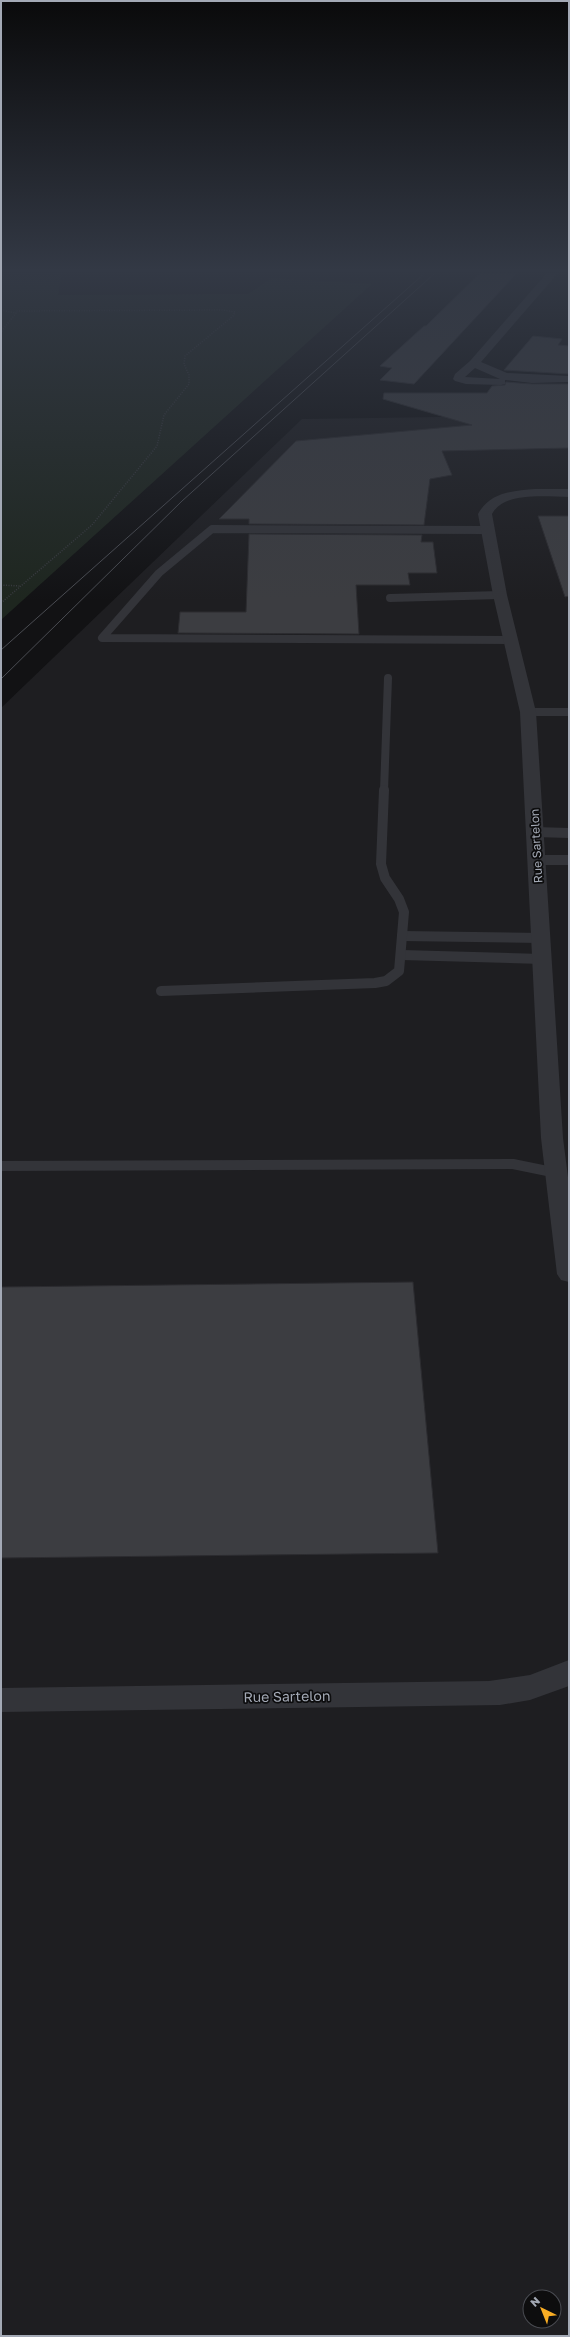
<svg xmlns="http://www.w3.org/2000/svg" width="570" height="2337" font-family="'Golos Text',sans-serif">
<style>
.built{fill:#1e1e21;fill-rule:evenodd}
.green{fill:#1e261f}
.building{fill:#3c3d41;stroke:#2c2c30}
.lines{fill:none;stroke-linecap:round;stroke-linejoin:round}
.path{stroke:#393b40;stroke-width:1.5;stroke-dasharray:1 1.5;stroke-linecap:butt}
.service-far1{stroke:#333439;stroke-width:8}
.service{stroke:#333439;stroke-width:10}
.minor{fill:#333439;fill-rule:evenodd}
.tram{stroke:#4a4c52;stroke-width:1}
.labels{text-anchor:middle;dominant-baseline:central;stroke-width:3.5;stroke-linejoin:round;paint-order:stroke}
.street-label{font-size:12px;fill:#a3a9b5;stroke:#0d0d0e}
.near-street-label{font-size:14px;fill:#a3a9b5;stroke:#0d0d0e}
</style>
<rect width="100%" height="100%" fill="#121214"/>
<!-- built -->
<path class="built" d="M569,415V2336H1V708L302,419ZM530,2297H554V2321H530Z"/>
<!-- green -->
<polygon class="green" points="1,273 62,273 58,295 248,294 272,278 372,284 1,620"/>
<!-- building -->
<g class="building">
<polygon points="480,273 517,273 414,384 380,380 392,368 380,366 424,326 426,326"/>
<polygon points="533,336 562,339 558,345 569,346 569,374 504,370"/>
<polygon points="506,382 532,384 569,384 569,448 442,451 452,475 430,479 424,525 249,524 249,519 219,519 296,441 472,425 383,399 384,393 487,393 492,386 505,385"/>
<polygon points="538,516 569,516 569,596 565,597"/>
<polygon points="249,534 422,535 421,542 433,542 437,573 408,573 410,585 356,585 359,634 178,633 180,612 246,612"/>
<polygon points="413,1282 438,1553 1,1558 1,1287"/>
</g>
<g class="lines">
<!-- path -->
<g class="path">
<polyline points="1,310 16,313 1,332"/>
<polyline points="1,585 20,586"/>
<polyline points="1,603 92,525 157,446 164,415 189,384 189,375 184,364 185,356 233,316 235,312 223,310 15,311"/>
</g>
<!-- service-far1 -->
<g class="service-far1">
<polyline points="487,530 212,529 159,573 102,638 510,640"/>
<polyline points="390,598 500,595"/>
<polyline points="528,712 569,712"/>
<polyline points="384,791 388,678"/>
</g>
<!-- service -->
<g class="service">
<polyline points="535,832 569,833"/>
<polyline points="536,860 569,860"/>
<polyline points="402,936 541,938"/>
<polyline points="402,955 542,959"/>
<polyline points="161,991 375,983 386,981 399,971 404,912 399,899 385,878 381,864 384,790"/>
<polyline points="1,1166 513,1164 557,1173"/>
</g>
<!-- minor -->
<g class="minor">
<path d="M547,273H558L481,362L507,373L569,376V382L532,383L505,380V384L501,385L466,384L455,381L453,379L455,374L470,361ZM475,368L500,379L465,377Z"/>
<path d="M535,489H569V497C547,497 504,491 492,514L507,595L536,712L563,1138L569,1185V1282L561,1280L557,1274L541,1138L520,712L493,595L478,514C490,492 513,491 535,489Z"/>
<polygon points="569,1660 569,1686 530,1700 500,1705 1,1712 1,1688 489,1681 530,1675"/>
</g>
<!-- tram -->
<g class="tram">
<polyline points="1,650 425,273"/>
<polyline points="1,679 182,501 435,273"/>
</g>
</g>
<!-- sky -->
<linearGradient id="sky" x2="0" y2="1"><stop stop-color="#0a0a0b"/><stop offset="0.45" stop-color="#333945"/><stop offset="1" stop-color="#333945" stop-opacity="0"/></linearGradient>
<rect width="570" height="601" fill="url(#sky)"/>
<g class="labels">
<!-- street labels -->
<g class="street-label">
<text transform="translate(536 846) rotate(-93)">Rue Sartelon</text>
</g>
<!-- near-street labels -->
<g class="near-street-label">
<text transform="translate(287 1696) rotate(-1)">Rue Sartelon</text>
</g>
</g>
<!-- border -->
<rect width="570" height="2337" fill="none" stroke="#a3a9b5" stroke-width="4"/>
<!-- north arrow -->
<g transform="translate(542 2309) rotate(317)"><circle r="19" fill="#0d0d0e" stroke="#494b51"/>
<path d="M0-3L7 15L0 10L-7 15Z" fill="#f9ad24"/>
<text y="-6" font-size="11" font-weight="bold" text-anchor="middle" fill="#a3a9b5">N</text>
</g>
</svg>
